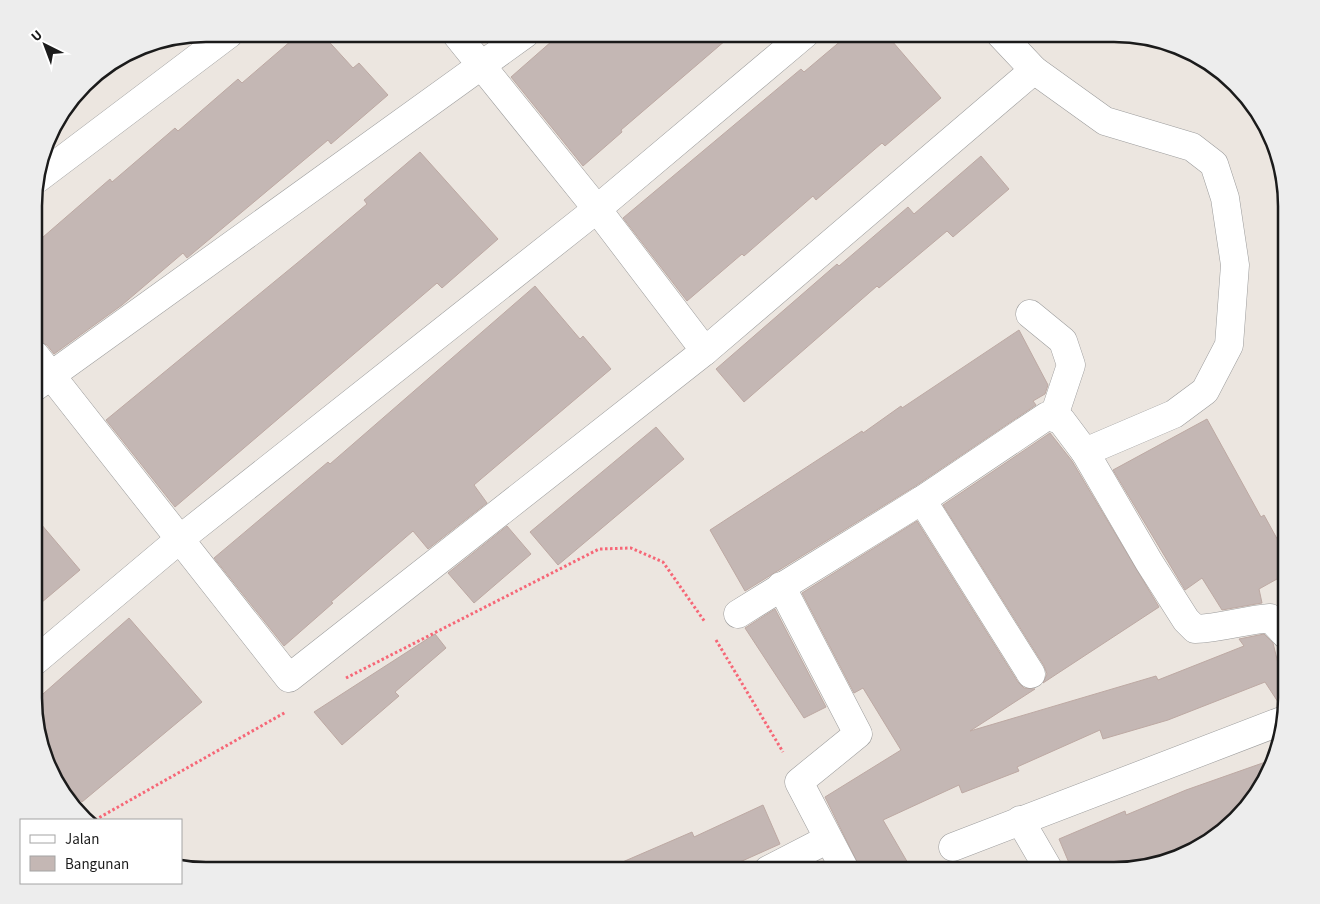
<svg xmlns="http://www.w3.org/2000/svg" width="1320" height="904" font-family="'Source Sans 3',sans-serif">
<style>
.building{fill:#c4b7b4;stroke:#bda9a3}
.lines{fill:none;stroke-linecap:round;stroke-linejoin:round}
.minor-casing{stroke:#9c9c9c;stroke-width:29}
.path{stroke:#f66777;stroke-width:3;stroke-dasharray:2.5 2.5;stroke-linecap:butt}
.minor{stroke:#fff;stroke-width:28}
.rim{fill:none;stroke:#1b1b1b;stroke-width:2.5}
</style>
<rect width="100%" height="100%" fill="#ece6e0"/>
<!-- building -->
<g class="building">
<polygon points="299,34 322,34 353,68 359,63 388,95 331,144 328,140 187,258 183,253 122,305 54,354 47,345 35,340 35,244 110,179 112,182 175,128 178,131 238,79 242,83"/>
<polygon points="560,34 733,34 621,130 622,132 583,166 511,77"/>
<polygon points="849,34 886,34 941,98 885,146 882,143 816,200 813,196 744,256 742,254 687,301 623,218 801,69 804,72"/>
<polygon points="420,152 498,239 442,288 437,283 175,507 106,420 302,259 367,204 364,200"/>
<polygon points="981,156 1009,189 953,237 947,231 879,288 877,286 744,402 716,369 837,264 839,266 908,207 914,214"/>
<polygon points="535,286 580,339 583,336 611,369 474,485 487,503 428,549 413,531 331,602 333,603 284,646 214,558 328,462 330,464"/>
<polygon points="1019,330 1048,385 1045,394 1033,401 1036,405 914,487 745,591 710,530 862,431 863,433 901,406 902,408"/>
<polygon points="1207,419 1261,517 1264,515 1286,555 1286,574 1259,589 1262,603 1222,610 1202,578 1185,590 1113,470"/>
<polygon points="656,427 684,459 558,565 530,532"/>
<polygon points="1050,433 1072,461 1159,607 1043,683 1047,674 1044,666 943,505"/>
<polygon points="35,517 80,570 35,608"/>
<polygon points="917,521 1018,682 1024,688 1035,689 970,731 1156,676 1158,680 1244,646 1239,639 1264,634 1273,643 1286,696 1286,705 1280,705 1265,682 1168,720 1103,739 1100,730 1017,767 1019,771 962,793 959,785 883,820 912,870 861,870 825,797 901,750 863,688 854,693 802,593"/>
<polygon points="507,526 531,554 474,603 448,573"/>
<polygon points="775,609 826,707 804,718 745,628"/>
<polygon points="129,618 202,702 82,802 50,765 35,720 35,701"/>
<polygon points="435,634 446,648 395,692 399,696 342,745 314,712"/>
<polygon points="1274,759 1251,803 1190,852 1114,870 1072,870 1059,839 1125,811 1126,815 1186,790"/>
<polygon points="763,805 780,844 722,870 604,870 692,832 694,837"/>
</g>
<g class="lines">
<defs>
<g id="minor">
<polyline points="1000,34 1034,70 1105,121 1192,147 1214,164 1225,198 1235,265 1229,345 1205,391 1174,414 1085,452"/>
<polyline points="37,179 229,34"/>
<polyline points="1030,314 1063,341 1071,365 1054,416"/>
<polyline points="705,351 1034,70"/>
<polyline points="35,355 289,678 705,351 597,209 456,34"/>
<polyline points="35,387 525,34"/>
<polyline points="922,500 1031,674"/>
<polyline points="781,586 858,734 799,782 845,870"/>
<path d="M738,614L922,500L1047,416L1061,420L1085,452L1149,562L1186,620L1195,629C1221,628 1245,620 1270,618L1286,635"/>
<polyline points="35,661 180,539 597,209 805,34"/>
<polyline points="1020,820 1049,870"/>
<polyline points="953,847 1284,720"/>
<polyline points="768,870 828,839"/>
</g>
</defs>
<!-- minor casing -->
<use href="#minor" class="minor-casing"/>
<!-- path -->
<g class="path">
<polyline points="716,640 783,752"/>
<polyline points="346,678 599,549 631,548 663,562 705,622"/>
<polyline points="95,820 286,712"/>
</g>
<!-- minor -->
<use href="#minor" class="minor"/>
</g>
<!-- crop -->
<path d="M0 0H1320V904H0ZM206 42H1114A164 164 0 0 1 1278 206V698A164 164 0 0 1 1114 862H206A164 164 0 0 1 42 698V206A164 164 0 0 1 206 42Z" fill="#ededed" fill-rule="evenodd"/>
<path class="rim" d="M206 42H1114A164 164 0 0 1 1278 206V698A164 164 0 0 1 1114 862H206A164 164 0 0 1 42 698V206A164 164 0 0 1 206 42Z"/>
<!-- legend -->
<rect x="20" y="819" width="162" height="65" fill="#ffffff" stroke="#a4a4a4"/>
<rect x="30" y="835" width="25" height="8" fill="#ffffff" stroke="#a4a4a4"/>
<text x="65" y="844" font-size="15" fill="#1b1b1b">Jalan</text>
<rect x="30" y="856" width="25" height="15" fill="#c4b7b4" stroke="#a4a4a4"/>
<text x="65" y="869" font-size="15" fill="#1b1b1b">Bangunan</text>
<!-- north arrow -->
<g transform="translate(45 45) rotate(318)" stroke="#ffffff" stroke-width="4" paint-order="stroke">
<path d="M0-4L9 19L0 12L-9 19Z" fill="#1b1b1b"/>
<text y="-8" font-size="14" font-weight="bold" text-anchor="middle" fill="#1b1b1b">U</text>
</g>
</svg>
